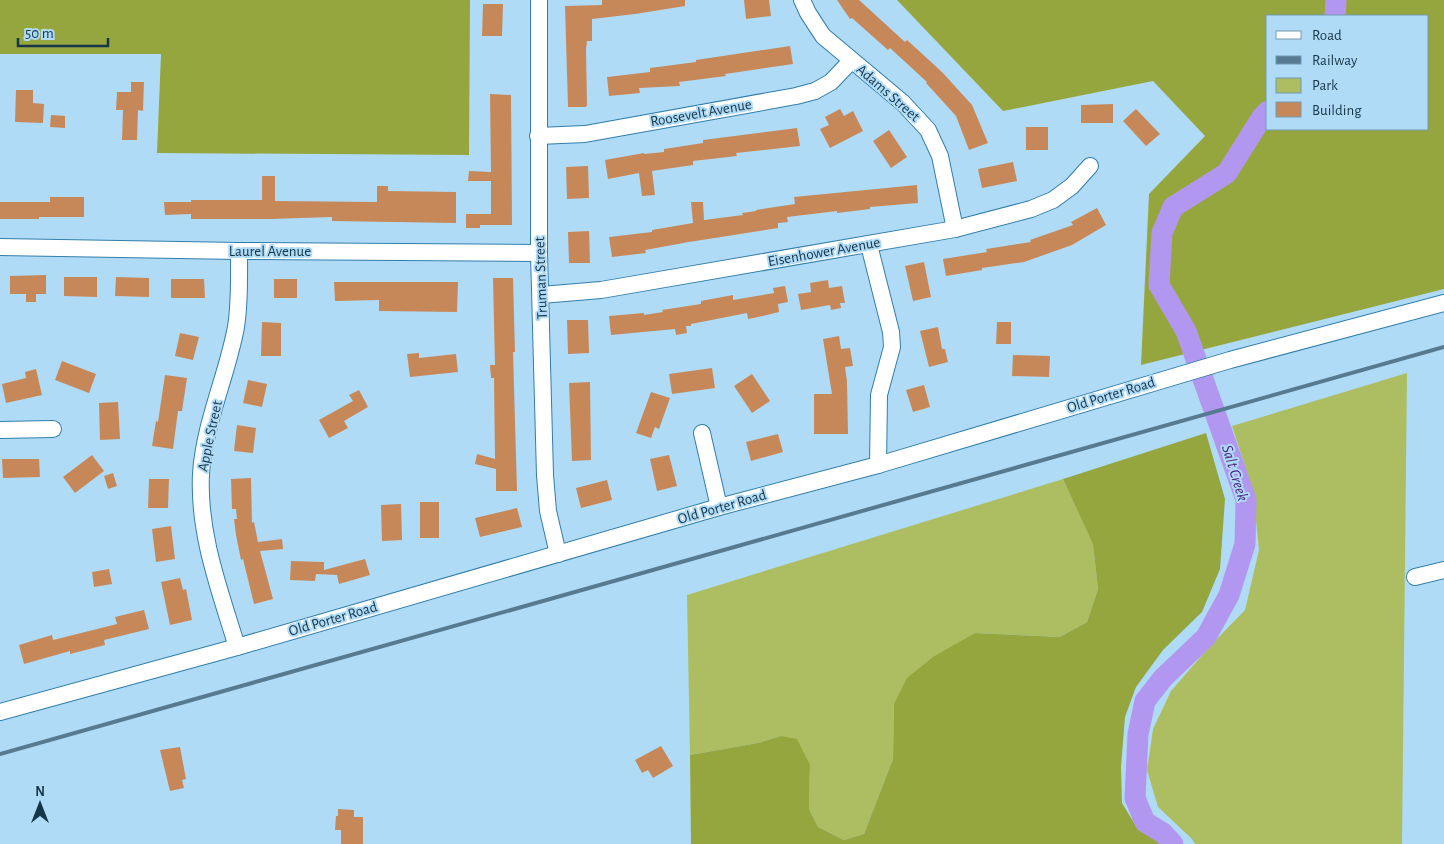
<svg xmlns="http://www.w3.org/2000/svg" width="1444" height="844" font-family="'Alegreya Sans',sans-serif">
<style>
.green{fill:#adbd61}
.forest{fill:#96a63e;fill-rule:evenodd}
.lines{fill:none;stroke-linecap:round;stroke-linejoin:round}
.river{stroke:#b297f1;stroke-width:21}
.building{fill:#c78859}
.minor-casing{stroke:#327eaa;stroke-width:18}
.minor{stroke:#fff;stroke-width:16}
.rail{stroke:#567b91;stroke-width:4}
.labels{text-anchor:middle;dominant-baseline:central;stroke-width:4;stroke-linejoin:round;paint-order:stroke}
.street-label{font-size:15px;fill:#163648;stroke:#b0dbf7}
.water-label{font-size:16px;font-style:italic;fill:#50258c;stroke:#b0dbf7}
</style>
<rect width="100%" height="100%" fill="#b0dbf7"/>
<!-- green -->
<g class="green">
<polygon points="1407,373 1402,844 1195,844 1192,839 1158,807 1147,770 1153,729 1171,691 1211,645 1245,610 1259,550 1253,491 1232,426"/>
<polygon points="1063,479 1093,543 1098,589 1087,622 1060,637 975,633 894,704 893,759 864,834 844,840 818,827 809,809 810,765 781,736 758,743 690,755 687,595"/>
</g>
<!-- forest -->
<g class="forest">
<polygon points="0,0 470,0 469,155 157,153 161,54 0,54"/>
<path d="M897,0H1444V289L1141,365L1149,194L1205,136L1153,81L1003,111ZM1268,16H1428V129H1268Z"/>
<polygon points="1206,433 1225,499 1220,569 1202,612 1163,650 1136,687 1125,717 1121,767 1122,803 1136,826 1161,844 691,844 690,755 758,743 781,736 797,739 810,765 809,809 818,827 844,840 864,834 893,759 894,704 907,678 933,657 975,633 1060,637 1087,622 1098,589 1093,544 1063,479"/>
</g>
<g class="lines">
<!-- river -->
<g class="river">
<polyline points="1335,16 1336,0"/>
<polyline points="1173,844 1163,833 1145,822 1135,798 1138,734 1145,701 1163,678 1206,637 1229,595 1245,544 1246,500 1186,331 1159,285 1162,233 1173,207 1227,173 1262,117 1268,111"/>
</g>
</g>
<!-- building -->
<g class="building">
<polygon points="602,0 685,0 685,6 635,14 592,19 592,41 587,41 586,50 587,105 586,107 568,107 565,6 602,5"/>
<polygon points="744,0 769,0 771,16 746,19"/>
<polygon points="837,0 859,0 905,42 907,40 942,72 972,105 988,143 969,150 956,116 926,83 927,82 890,48 888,50 852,18 850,19"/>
<polygon points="483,4 503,4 502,36 482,36"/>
<polygon points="790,46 793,64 725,74 726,76 679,82 680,86 639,88 640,93 609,96 607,77 650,72 650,68 696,62 696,60"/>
<polygon points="131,82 144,82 143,111 138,110 137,140 122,140 123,110 116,110 117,92 131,92"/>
<polygon points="16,90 33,90 33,103 44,104 43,123 15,122"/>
<polygon points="490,94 511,95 512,225 480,225 480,228 466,228 466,214 491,214 491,181 468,181 469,171 491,172"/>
<polygon points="1113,104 1113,123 1081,123 1081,105"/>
<polygon points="840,109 844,116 853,111 863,131 830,148 820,129 829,125 825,117"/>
<polygon points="1136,109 1160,134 1146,146 1123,121"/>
<polygon points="51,115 65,116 65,128 50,127"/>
<rect x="1026" y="127" width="22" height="23"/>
<polygon points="797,128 800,146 736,153 737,156 693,161 693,165 652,171 655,195 642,196 639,173 608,179 605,160 644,153 644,154 664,152 664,149 703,143 703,140"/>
<polygon points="889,130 907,157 891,168 873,141"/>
<polygon points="1013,162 1017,181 982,188 978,169"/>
<polygon points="588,166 589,198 567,199 566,167"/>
<polygon points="262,176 275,176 275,201 377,202 377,186 388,186 388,191 456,192 456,223 332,221 332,217 271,219 191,219 191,214 165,215 164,202 191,202 191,200 262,200"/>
<polygon points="917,185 918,203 870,207 870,209 837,213 837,211 787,217 788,222 778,223 778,228 689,242 645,250 646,253 612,257 609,237 652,232 652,230 693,223 691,202 703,202 704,220 743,215 742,213 756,211 756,210 795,204 794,197"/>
<polygon points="50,197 84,197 84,217 39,217 39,219 0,219 0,202 50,202"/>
<polygon points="1097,208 1106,225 1072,245 1024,262 982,268 982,270 946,276 943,259 987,252 986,249 1031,242 1030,240 1073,225 1071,222"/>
<polygon points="589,231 590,263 569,263 568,232"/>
<polygon points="924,262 931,297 913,301 905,266"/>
<polygon points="46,275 46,294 36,294 36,302 26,302 26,294 10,294 10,276"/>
<polygon points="64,277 97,277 97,297 64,296"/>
<polygon points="116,277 149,278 149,297 115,296"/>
<polygon points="493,278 513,278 515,352 513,352 517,491 496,491 496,469 475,464 477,454 495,459 494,378 491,378 490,365 495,365"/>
<polygon points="171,279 204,279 205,298 171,298"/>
<rect x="274" y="279" width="23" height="19"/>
<polygon points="828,280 829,288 842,286 845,303 840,303 841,308 831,310 830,305 801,310 798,294 811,292 810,283"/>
<polygon points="334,282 458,282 457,312 379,311 379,300 335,301"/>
<polygon points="785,286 788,302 778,304 779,312 767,315 748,319 747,313 691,324 691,326 686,326 687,333 676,335 675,329 611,335 609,316 644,313 644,315 663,312 662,310 701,304 701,301 733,295 733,300 774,293 773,288"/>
<polygon points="567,320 588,320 589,353 568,354"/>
<polygon points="262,322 281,323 281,356 261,356"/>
<polygon points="997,322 1011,322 1011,344 996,344"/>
<polygon points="938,327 942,349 945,349 948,362 929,367 920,331"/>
<polygon points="180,333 199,337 193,360 175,356"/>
<polygon points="839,336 841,349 850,348 853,366 845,367 847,381 848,434 814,434 814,394 832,394 823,339"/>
<polygon points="419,353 419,358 456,354 458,372 410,377 407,354"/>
<polygon points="1013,355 1050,356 1049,377 1012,376"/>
<polygon points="62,361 96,374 89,393 55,380"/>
<polygon points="712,368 715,388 672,394 669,374"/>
<polygon points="36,369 42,395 6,403 2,384 26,378 25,372"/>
<polygon points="752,374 770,401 752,413 734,386"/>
<polygon points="165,375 187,378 182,411 178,411 173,449 152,446 156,421 158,422"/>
<polygon points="248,380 267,384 262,407 243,403"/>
<polygon points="590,382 591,460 572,461 569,383"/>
<polygon points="924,385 930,407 913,412 906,390"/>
<polygon points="359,390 368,407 344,421 348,428 329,438 319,420 353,401 349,395"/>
<polygon points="651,392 670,398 659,429 655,427 651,438 636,433"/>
<polygon points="118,402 120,439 100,440 99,403"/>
<polygon points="237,425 256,428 253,453 234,451"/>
<polygon points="778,434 783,452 751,461 746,442"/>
<polygon points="92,455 104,471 75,493 63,477"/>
<polygon points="669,455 677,486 657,491 650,459"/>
<polygon points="2,459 39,459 40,477 3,478"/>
<polygon points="113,473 117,486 108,489 104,476"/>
<polygon points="251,478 252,523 254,522 258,542 282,539 283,549 260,551 273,599 254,604 243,559 241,560 236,535 234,519 237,519 236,509 232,509 231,479"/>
<polygon points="149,479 169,479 168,508 148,508"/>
<polygon points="607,480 612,500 581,508 576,488"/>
<rect x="420" y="502" width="19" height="36"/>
<polygon points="401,504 402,540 382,541 381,505"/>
<polygon points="517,508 522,527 480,537 475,518"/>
<polygon points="171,526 175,559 156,562 152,529"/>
<polygon points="365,559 370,575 339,584 337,575 316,574 315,581 290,580 291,561 324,562 324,570"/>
<polygon points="109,569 112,584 94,587 92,572"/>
<polygon points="180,578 183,590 186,589 192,620 170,625 161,582"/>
<polygon points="144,610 149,629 104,640 105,645 70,654 70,651 24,664 19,645 52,635 53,640 117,624 115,617"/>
<polygon points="661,746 673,766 653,778 648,770 642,773 635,760"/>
<polygon points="180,747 186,779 182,780 184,788 170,791 160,750"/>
<polygon points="338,809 354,810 354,817 363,817 363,844 341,844 341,830 335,830 336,816 338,816"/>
</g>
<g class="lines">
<defs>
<g id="minor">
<polyline points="539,0 539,253 545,475 548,511 558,554"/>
<polyline points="802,0 808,13 823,36 903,103 928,130 940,156 955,229"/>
<polyline points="538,136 585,134 796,96 815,91 831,82 851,61"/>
<polyline points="869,245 891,332 892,347 879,395 878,465"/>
<polyline points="0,247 239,251 539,253"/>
<polyline points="541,295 601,290 955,229 1031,209 1053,200 1072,186 1090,166"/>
<polyline points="0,430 53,429"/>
<polyline points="702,433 719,507"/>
<polyline points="1415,577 1444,570"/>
<path d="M237,647C220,591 198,534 201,474C204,424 227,376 236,327C240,302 239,276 239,251"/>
<polyline points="0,712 237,647 719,507 878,465 1230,360 1444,303"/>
</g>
</defs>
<!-- minor casing -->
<use href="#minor" class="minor-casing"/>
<!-- minor -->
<use href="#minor" class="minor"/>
<!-- rail -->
<polyline class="rail" points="0,754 1444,347"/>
</g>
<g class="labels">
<!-- street labels -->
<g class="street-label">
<text transform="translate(888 93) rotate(41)">Adams Street</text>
<text transform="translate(701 113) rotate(-10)">Roosevelt Avenue</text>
<text x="270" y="251">Laurel Avenue</text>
<text transform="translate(824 252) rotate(-10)">Eisenhower Avenue</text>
<text transform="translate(541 278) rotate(-92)">Truman Street</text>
<text transform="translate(1111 395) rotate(-17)">Old Porter Road</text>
<text transform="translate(210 436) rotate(-78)">Apple Street</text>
<text transform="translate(722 507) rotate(-16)">Old Porter Road</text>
<text transform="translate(333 619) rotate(-16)">Old Porter Road</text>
</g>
<!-- water labels -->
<g class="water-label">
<text transform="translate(1235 473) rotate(73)">Salt Creek</text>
</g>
</g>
<!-- legend -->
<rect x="1266" y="15" width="162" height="115" fill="#b0dbf7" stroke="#7299b1"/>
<rect x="1276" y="31" width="25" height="8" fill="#ffffff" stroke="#7299b1"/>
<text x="1312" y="40" font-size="15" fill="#163648">Road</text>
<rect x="1276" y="56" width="25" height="8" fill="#567b91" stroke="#7299b1"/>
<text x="1312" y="65" font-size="15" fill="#163648">Railway</text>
<rect x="1276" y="78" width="25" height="15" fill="#adbd61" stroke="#7299b1"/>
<text x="1312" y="90" font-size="15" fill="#163648">Park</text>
<rect x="1276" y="102" width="25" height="15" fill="#c78859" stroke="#7299b1"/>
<text x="1312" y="115" font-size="15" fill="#163648">Building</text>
<!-- north arrow -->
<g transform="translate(40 804)" stroke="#b0dbf7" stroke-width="4" paint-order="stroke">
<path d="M0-4L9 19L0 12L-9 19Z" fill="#163648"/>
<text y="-8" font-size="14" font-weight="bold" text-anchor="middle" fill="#163648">N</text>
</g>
<!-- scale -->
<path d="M18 38v8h90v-8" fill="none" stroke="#163648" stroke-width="2.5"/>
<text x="25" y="38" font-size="15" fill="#163648" stroke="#b0dbf7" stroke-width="4" paint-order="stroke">50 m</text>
</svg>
